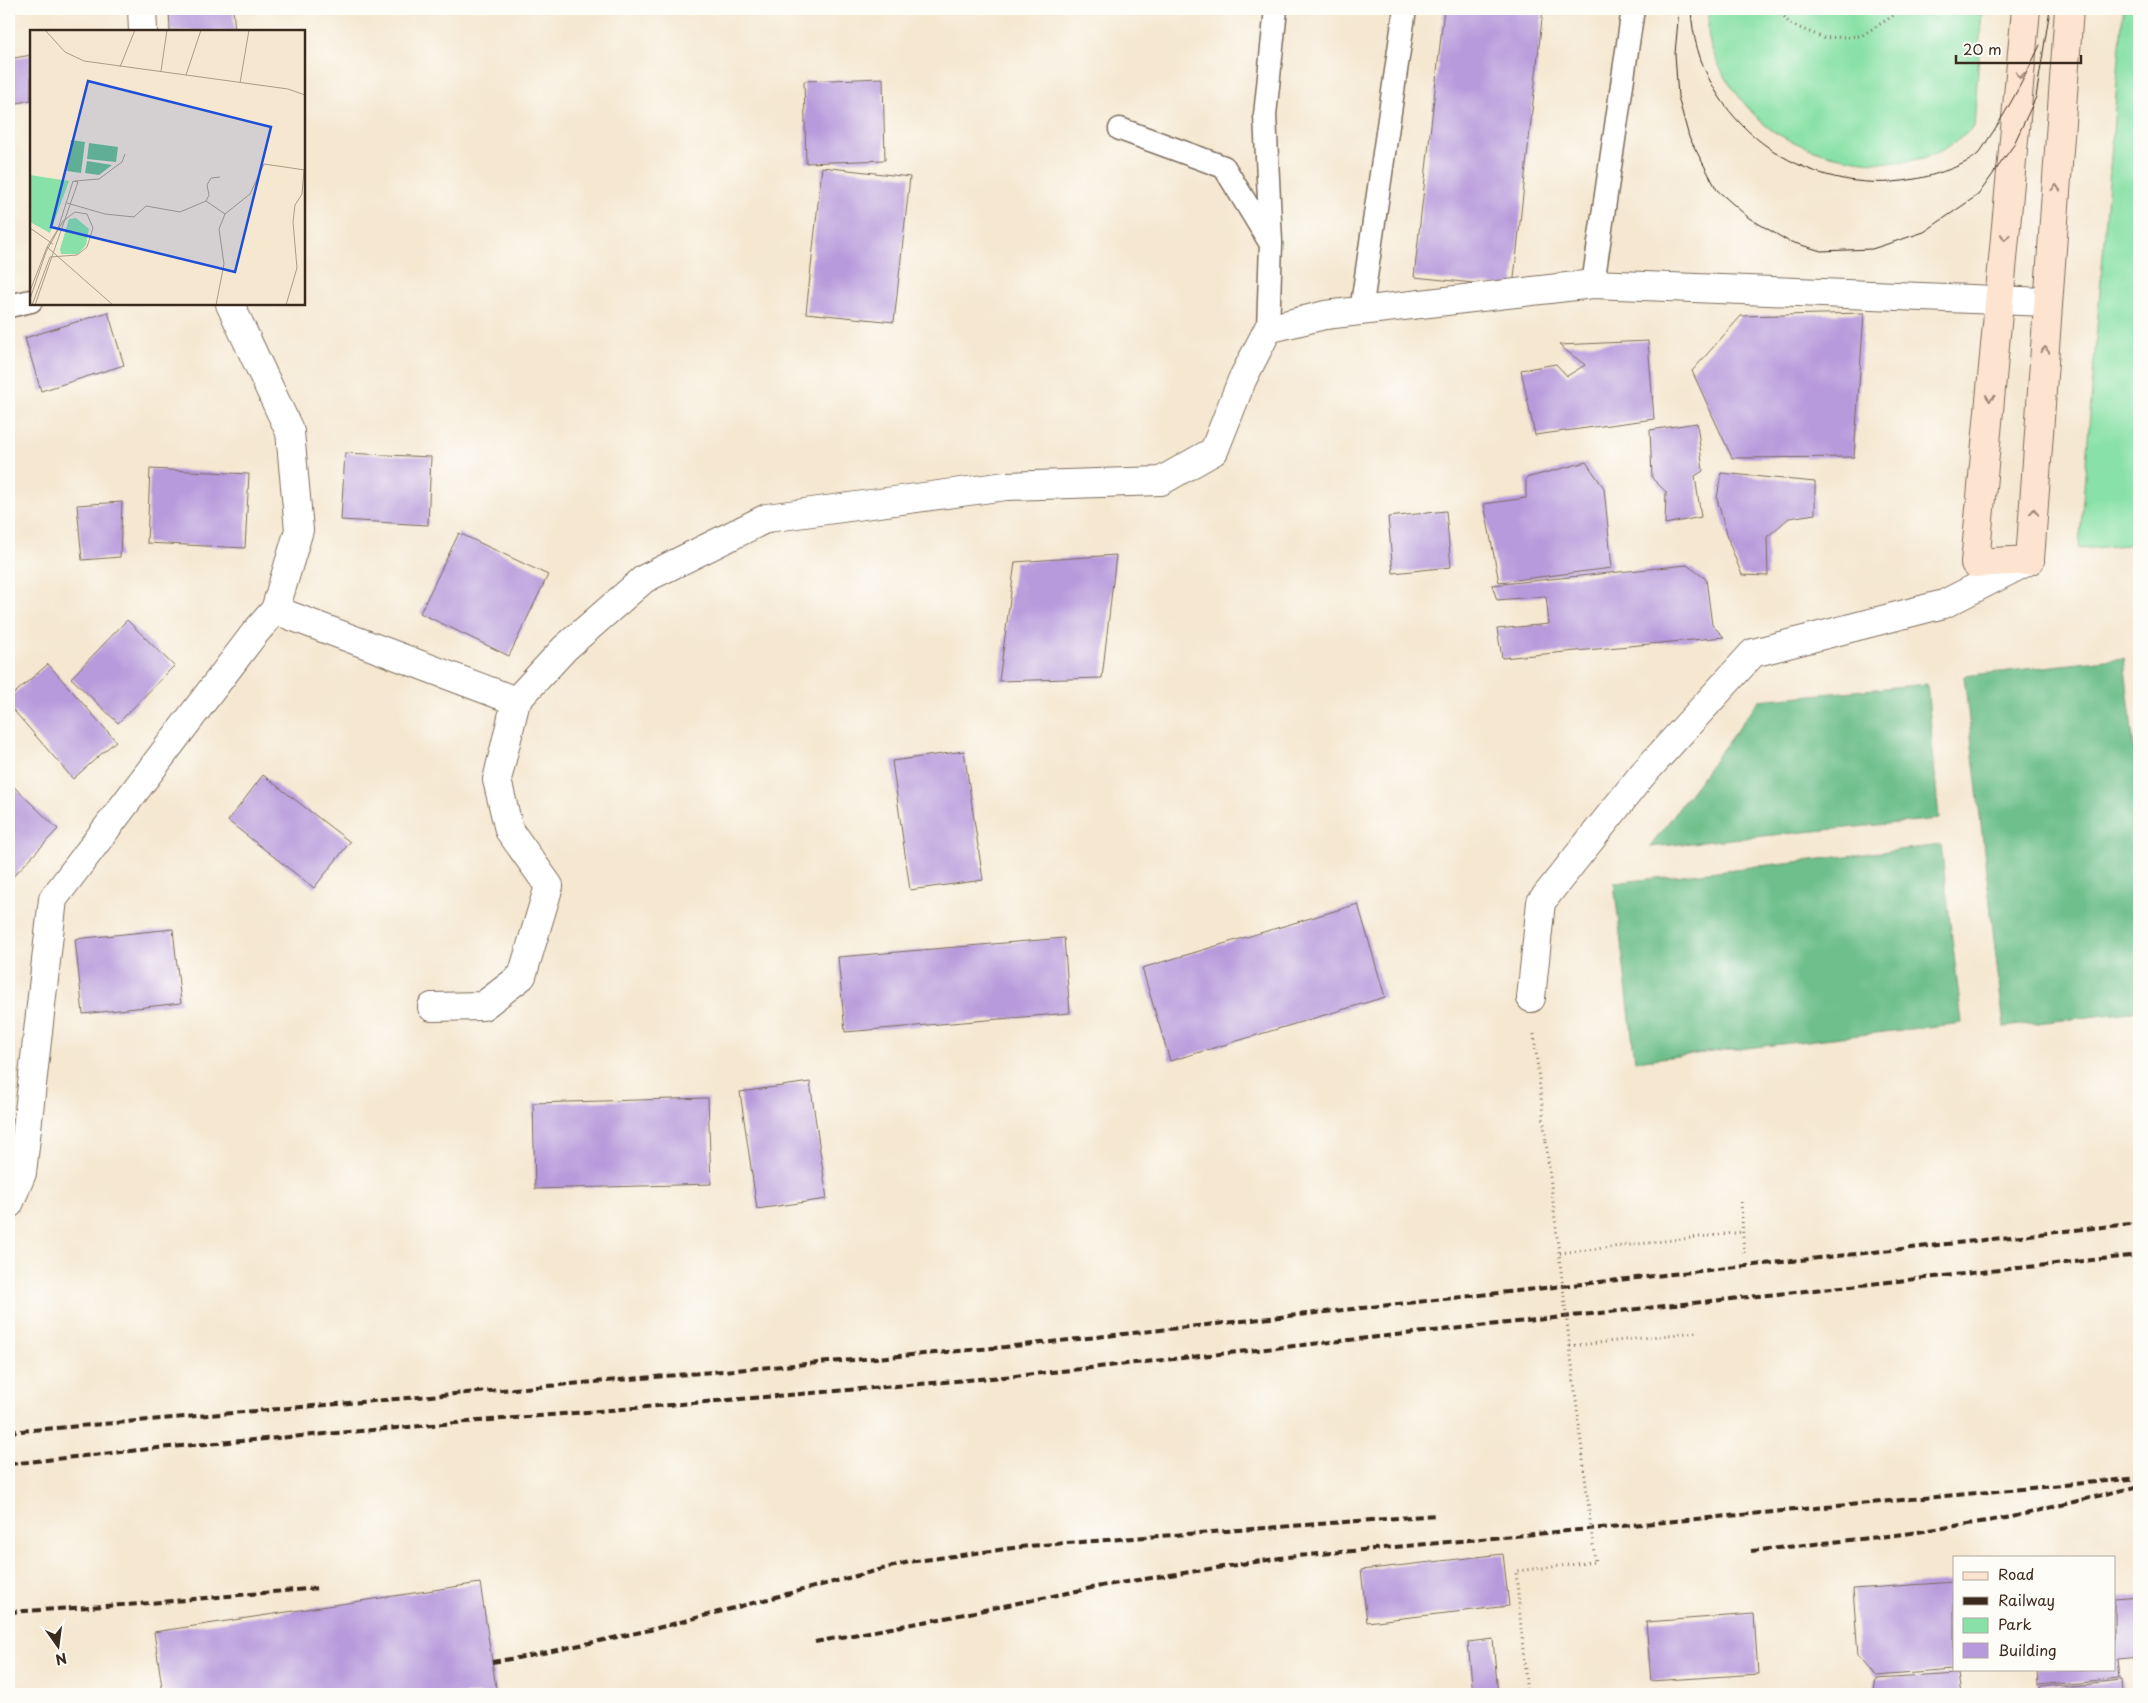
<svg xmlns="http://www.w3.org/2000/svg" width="2148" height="1703" font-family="'Playpen Sans',sans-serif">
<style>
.green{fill:#88e1a6;stroke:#628662}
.forest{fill:#6ebf8b;stroke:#547454}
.building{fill:#b79adb}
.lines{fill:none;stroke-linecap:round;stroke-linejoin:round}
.service-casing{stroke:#7c6c5c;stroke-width:25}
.minor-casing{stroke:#7c6c5c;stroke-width:30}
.secondary-casing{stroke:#7c6c5c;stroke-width:30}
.path{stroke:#7c6c5c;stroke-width:3;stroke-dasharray:1 4;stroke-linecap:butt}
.service{stroke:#fff;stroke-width:22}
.minor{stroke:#fff;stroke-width:28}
.secondary{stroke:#fde4d0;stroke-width:28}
.tram{stroke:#3b2a1e;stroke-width:1}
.rail{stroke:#3b2a1e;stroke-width:4;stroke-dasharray:8 4;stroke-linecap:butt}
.path-bridge{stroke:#7c6c5c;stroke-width:3;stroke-dasharray:1 4;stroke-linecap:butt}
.oneway{stroke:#9c8777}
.inset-road{fill:none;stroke:#ab9b89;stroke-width:1}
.view{fill:#1d4ed8;fill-opacity:0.15;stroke:#1d4ed8;stroke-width:2.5}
.inset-edge{fill:none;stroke:#3b2a1e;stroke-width:2.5}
</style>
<rect width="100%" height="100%" fill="#fdfcf7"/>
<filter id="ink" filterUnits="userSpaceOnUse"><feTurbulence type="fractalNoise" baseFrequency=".02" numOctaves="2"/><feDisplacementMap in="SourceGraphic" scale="10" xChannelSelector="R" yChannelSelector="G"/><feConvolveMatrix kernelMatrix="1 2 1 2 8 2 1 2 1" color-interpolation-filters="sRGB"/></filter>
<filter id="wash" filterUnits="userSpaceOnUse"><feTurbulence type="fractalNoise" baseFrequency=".0096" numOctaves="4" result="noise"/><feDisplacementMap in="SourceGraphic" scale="20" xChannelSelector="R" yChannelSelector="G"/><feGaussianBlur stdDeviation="1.12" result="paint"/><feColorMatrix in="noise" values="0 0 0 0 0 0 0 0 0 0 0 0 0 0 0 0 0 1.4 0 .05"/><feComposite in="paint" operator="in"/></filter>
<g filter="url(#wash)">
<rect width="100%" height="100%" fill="#f5e7d0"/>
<!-- green -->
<g class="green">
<path d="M1709,9H1982L1974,127C1960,139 1945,151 1926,157C1882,171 1815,156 1776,133C1750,117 1715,69 1709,39C1707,30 1709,18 1709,9Z"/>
<polygon points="2123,9 2139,9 2139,544 2079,549"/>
</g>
<!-- forest -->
<g class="forest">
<polygon points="2124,658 2139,793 2139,1011 2004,1027 1964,676"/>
<polygon points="1927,684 1939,819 1650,847 1759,700"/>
<polygon points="1941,845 1962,1023 1635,1061 1614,883"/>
</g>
<g id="blocks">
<!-- building -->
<g class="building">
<polygon points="169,9 233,9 235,31 170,31"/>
<polygon points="1444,9 1543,9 1513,287 1414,277"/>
<polygon points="31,55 31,100 9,105 9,59"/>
<polygon points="883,78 885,160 806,163 804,81"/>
<polygon points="822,167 910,177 894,322 806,313"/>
<polygon points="108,312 124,365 41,391 25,338"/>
<polygon points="1864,313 1854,457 1732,458 1692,371 1741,316"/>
<polygon points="1648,341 1654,419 1535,435 1521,370 1556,364 1567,376 1585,365 1559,345"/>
<polygon points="1697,423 1703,471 1695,476 1701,517 1665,524 1666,492 1652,478 1650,430"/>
<polygon points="345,453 431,457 428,525 341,520"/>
<polygon points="1586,462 1604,488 1612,568 1499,582 1484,504 1526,498 1526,478"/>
<polygon points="150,469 249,474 245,548 147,543"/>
<polygon points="1721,473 1815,482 1815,514 1789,518 1767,537 1768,576 1742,575 1730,545 1717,499"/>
<polygon points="122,502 120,557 82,560 77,505"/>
<polygon points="1446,511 1451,567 1393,573 1388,517"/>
<polygon points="459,533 548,575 509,656 420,613"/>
<polygon points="1116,555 1102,678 999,681 1015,562"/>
<polygon points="1687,565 1706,579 1712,625 1724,637 1502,658 1497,629 1549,624 1546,596 1497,600 1492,585"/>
<polygon points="127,620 174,666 118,723 71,678"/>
<polygon points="48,664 116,741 73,779 9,705 9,698"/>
<polygon points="964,751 983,880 910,890 892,761"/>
<polygon points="263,775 350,842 314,888 228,821"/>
<polygon points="12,785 58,829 9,881 9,788"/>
<polygon points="1358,904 1385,997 1170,1061 1142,968"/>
<polygon points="173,929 181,1003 83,1014 75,939"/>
<polygon points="1064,938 1070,1013 845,1032 838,957"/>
<polygon points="810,1082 827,1199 757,1209 740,1092"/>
<polygon points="708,1098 711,1184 535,1189 533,1103"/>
<polygon points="1503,1554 1509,1606 1367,1622 1361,1570"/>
<polygon points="1954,1582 1954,1670 1876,1676 1858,1655 1853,1589"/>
<polygon points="480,1583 497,1694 163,1694 154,1632"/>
<polygon points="2139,1596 2139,1658 2118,1660 2120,1678 2038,1686 2037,1669 2114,1669 2114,1598"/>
<polygon points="1754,1614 1758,1674 1651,1681 1646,1622"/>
<polygon points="1493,1639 1498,1694 1473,1694 1468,1642"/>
<polygon points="1958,1674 1961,1694 1873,1694 1876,1679"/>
<polygon points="2122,1680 2123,1694 2040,1694 2040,1688"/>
</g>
</g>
</g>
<g filter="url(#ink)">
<use href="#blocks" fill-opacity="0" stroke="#7c6c5c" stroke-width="1"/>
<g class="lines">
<defs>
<g id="service">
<polyline points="1120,129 1224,167 1271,244 1268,329"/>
<polyline points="1271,242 1265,115 1276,9"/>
<polyline points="1593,284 1633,9"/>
<polyline points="9,306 31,301"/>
<polyline points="1361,311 1405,9"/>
</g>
<g id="minor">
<polyline points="142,9 143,31"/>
<polyline points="275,610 516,701 565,648 644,579 767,518 1006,486 1161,481 1214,451 1242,380 1268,329 1325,315 1593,284 2048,302"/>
<polyline points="1531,998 1541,902 1642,775 1753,653 1944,604 2030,560"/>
<polyline points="432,1007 483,1006 522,976 549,886 509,830 497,780 516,701"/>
<polyline points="9,1204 22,1173 53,899 254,634 275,610 299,530 290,432 230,304"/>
</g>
<polyline id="secondary" points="2026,9 1975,563 2030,560 2069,9"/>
</defs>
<!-- service casing -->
<use href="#service" class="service-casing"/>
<!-- minor casing -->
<use href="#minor" class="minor-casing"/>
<!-- secondary casing -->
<use href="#secondary" class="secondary-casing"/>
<!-- path -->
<g class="path">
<polyline points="1778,9 1790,24 1824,38 1861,36 1896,14 1899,9"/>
<polyline points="1534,1034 1546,1142"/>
<polyline points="1741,1202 1744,1253"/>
<polyline points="1560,1253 1743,1232"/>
<polyline points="1570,1346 1696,1332"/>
<polyline points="1527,1694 1516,1571 1595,1562"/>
</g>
<!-- service -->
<use href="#service" class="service"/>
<!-- minor -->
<use href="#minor" class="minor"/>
<!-- secondary -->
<use href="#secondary" class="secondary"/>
<!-- tram -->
<g class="tram">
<polyline points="1679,9 1675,54 1678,97 1689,137 1717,190 1749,218 1788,241 1821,251 1872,249 1924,232 1978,195 2013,146 2036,97 2050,9"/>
<path d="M1691,9C1696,122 1806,200 1915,179C1932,176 1965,166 1978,154C1984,148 1988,138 1993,132C2011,104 2026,75 2040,45"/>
</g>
<!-- rail -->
<g class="rail">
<polyline points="9,1432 1005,1347 2139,1223"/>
<polyline points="9,1464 158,1448 1015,1376 2139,1255"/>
<polyline points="1751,1551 1905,1534 2012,1517 2139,1486"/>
<polyline points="9,1612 139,1604 318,1588"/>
<polyline points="815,1642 945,1618 1106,1585 1287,1557 2139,1478"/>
<polyline points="492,1662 529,1656 650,1630 909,1562 1028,1546 1437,1515"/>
</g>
<!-- path-bridge -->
<polyline class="path-bridge" points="1546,1142 1595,1562"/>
</g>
<!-- one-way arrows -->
<defs><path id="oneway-chevron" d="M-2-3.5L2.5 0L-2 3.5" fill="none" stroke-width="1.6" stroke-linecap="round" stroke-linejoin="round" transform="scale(1.25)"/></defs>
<g class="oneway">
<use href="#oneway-chevron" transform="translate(2020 75) rotate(95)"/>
<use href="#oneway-chevron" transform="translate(2056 188) rotate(-86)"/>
<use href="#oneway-chevron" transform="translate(2005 237) rotate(95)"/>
<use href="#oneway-chevron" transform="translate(2045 350) rotate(-86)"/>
<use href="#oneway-chevron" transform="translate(1990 398) rotate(95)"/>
<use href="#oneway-chevron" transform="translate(2034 512) rotate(-86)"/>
</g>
</g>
<!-- overview -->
<g transform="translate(30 30)">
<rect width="275" height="275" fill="#f5e7d0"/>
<path d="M0,145L39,151L20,203L0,192ZM46,188L59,199L56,215L48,224H31L30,219L39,189Z" fill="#88e1a6"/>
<path d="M41,110L55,112L51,143L37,141ZM59,113L88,117L86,132L57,129ZM57,131L82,135L69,145L55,143Z" fill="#6ebf8b"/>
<path class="inset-road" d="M15,0L35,22L54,31L258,59L275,65M90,37L105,0M131,41L137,0M156,45L171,0M210,53L219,0M45,151L69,149L92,132L95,124M176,171L179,165L177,155L181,148L190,147M37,173L75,184L104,187L116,176L150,182L176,171L195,184M0,198L23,214M17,217L83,275M0,261L17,217L28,199L43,151L48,152L5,275M0,269L16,222L33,191L45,182L57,184L63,198L57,217L47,225L20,227L2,275M186,275L194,234L189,199L195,184L220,164L234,134L275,140M256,275L267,238L263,192L265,175L272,164L274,140"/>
<path class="view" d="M58,51L241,97L205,242L21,197Z"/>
<rect width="275" height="275" class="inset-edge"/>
</g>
<!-- margin -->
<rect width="2148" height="1703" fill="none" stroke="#fdfcf7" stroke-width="30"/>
<!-- legend -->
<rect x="1953" y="1556" width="162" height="115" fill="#fdfcf7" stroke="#afa8a0"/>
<rect x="1963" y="1572" width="25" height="8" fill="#fde4d0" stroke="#afa8a0"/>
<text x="1998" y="1580" font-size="15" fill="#3b2a1e">Road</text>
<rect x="1963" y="1597" width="25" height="8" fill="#3b2a1e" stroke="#afa8a0"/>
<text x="1998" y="1606" font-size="15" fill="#3b2a1e">Railway</text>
<rect x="1963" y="1618" width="25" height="15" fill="#88e1a6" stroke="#afa8a0"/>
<text x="1998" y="1630" font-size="15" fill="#3b2a1e">Park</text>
<rect x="1963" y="1643" width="25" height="15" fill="#b79adb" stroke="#afa8a0"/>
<text x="1998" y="1656" font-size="15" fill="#3b2a1e">Building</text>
<!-- north arrow -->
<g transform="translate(58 1646) rotate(166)" stroke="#fdfcf7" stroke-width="4" paint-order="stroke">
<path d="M0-4L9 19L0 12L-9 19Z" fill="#3b2a1e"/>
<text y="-8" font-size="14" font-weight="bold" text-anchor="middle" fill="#3b2a1e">N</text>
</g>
<!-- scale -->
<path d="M1956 55v8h125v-8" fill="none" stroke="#3b2a1e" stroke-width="2.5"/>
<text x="1963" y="55" font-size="15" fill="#3b2a1e" stroke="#fdfcf7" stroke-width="4" paint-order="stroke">20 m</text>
</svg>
